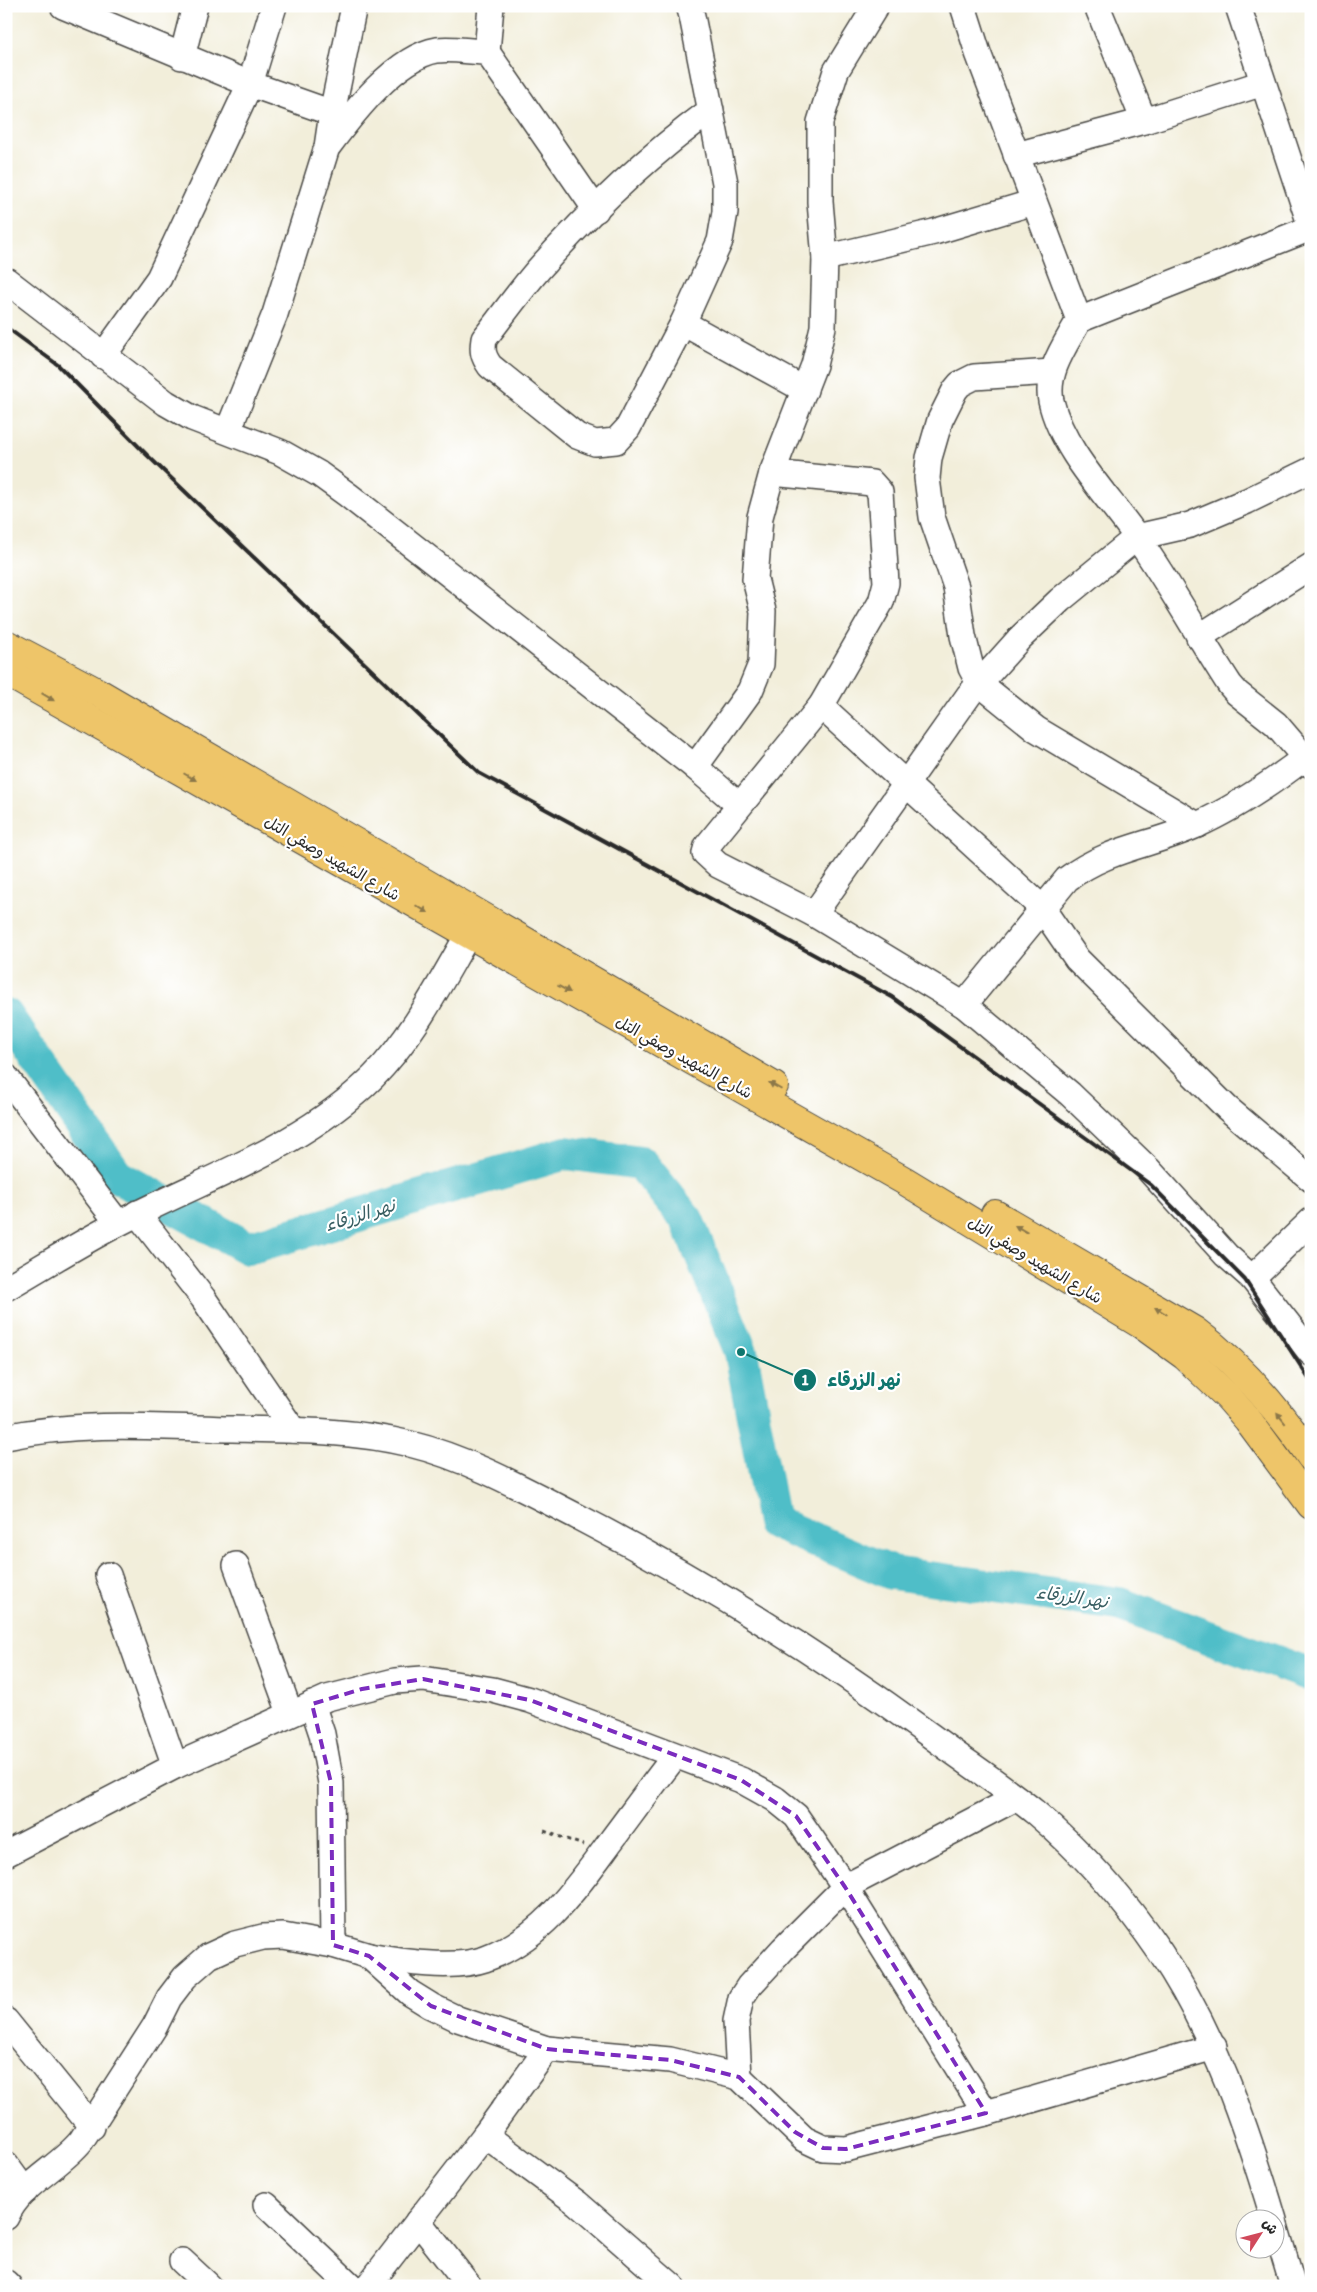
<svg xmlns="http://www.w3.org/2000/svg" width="1317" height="2292" font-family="Itim,'Playpen Sans Arabic',sans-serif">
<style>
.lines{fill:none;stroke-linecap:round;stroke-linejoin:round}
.river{stroke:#50bec8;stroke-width:34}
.minor-casing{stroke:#494845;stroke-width:28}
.major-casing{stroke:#494845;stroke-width:30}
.path{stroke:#494845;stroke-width:3;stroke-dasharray:4 4;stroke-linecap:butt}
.minor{stroke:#fff;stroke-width:25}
.major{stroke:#eec569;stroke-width:28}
.rail{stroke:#2b2b2b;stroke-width:4}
.oneway{fill:#8c784a}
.marked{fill:none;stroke:#7b2cbf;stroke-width:4;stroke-dasharray:10 6;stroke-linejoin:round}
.labels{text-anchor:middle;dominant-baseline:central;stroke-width:4.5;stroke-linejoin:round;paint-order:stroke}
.street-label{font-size:16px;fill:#2b2b2b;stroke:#fff}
.water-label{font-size:18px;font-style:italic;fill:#385e62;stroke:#fff}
.leader{fill:none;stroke:#0f766e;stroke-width:2}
.callout-dot{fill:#0f766e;stroke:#fff;stroke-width:2}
.mark-label{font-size:15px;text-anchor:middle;font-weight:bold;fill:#fff}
.callout-label{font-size:18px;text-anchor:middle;font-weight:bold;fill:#0f766e;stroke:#fff;stroke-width:4.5;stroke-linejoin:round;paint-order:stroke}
</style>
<rect width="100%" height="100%" fill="#fff"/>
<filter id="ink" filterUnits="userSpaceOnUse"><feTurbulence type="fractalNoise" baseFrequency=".02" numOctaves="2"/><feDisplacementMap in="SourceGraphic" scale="10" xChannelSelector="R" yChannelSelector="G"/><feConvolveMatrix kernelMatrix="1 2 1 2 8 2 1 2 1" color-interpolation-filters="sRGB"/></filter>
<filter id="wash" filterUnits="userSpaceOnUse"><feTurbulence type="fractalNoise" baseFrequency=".0096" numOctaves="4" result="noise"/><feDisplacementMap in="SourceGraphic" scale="20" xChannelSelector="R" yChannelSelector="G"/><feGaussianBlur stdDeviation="1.12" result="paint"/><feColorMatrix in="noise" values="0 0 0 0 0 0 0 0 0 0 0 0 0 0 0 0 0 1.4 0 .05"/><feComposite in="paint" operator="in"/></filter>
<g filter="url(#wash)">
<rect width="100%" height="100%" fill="#f2eeda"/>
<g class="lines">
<!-- river -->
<polyline class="river" points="6,1015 117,1176 248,1248 566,1153 641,1163 687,1220 741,1352 773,1522 892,1573 1119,1604 1311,1675"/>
</g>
</g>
<g filter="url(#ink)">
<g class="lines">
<defs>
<g id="minor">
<polyline points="63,6 250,84 332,113"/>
<path d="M689,6L692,16L725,183V212L720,241L683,323L628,428L616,441L595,443L577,436L490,366C483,356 482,351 484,339C502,316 519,292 538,270C589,212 648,156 711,110"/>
<path d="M963,6L978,53L1079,320C1066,344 1045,372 1051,401C1062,450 1108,496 1136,536C1170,584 1198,636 1230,685L1237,693L1276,724L1311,765"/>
<polyline points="1097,6 1144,121"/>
<polyline points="1238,6 1311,227"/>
<polyline points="487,52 491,6"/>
<polyline points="182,57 195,6"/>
<path d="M329,145C353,113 396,57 437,50C453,48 472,52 487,52L596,210"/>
<polyline points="1016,155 1144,121 1263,83"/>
<polyline points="825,258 934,232 1034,202"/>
<polyline points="6,280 166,403 192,418 280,452 319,474 348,495 695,767 739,805"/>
<polyline points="1079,320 1311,228"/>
<polyline points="683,323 805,390"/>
<polyline points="103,356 159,278 250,84 274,6"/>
<polyline points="1052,372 974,377 960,384 955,390 940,420 929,458 927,478 932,517 956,587 963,636 971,668 979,683 1036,729 1197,825"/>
<polyline points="228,431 275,314 327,147 332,113 354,6"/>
<polyline points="772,473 872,483 880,492 886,583 881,602 821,706 707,846 705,853 718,865 814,914 964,1005 1070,1094 1148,1169 1226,1255 1252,1278 1311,1221"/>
<polyline points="1199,637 1311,566"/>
<polyline points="821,706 1042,908 1077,959 1227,1108 1311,1179"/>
<polyline points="695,767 750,691 761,664 763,611 755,579 760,517 772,473 814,365 823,327 825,258 820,202 820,122 836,71 876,6"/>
<polyline points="814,914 969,695 1020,638 1060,600 1137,537 1190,525 1247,501 1311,470"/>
<path d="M964,1005L1067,879C1110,847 1151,846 1197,825C1237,807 1276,780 1311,753"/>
<polyline points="6,1077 118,1223"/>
<polyline points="137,1213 203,1298 293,1430"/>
<polyline points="1252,1278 1311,1353"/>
<path d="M6,1288C49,1263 91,1236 135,1215C219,1173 305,1144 373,1077C413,1037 440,983 468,935"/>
<path d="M6,1437C81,1421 157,1427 232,1429C291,1430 352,1430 410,1444C468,1458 527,1491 580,1518C704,1582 819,1654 931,1736C966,1762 1003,1786 1036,1813C1082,1852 1126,1902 1160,1952C1215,2033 1246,2126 1274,2220"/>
<polyline points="236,1565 290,1713"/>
<polyline points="108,1575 175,1766"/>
<polyline points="312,1704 322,1734 331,1783 333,1945"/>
<polyline points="6,1854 175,1766 327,1698 395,1681 423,1679 493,1690 530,1700 741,1780 775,1799 796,1816 845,1887 986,2113"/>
<path d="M369,1956C402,1962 453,1970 485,1959C542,1939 577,1887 611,1841C632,1813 653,1784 675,1756"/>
<polyline points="6,2021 92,2127"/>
<polyline points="739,2077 736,2021 741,1998 749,1986 783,1949 845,1887 1016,1798"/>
<polyline points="485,2135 577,2203 672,2286"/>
<polyline points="6,2165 25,2191"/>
<polyline points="266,2205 351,2286"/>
<path d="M6,2217C20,2184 59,2168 81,2141L155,2026L169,1998L185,1977L209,1956L235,1944L263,1937L283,1936L333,1945L369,1956L410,1993L431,2006L458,2019L547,2049L670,2060L739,2077L804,2139L823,2148L846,2149L986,2113L1214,2047"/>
<polyline points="418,2221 469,2286"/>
<polyline points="1274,2222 1293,2286"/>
<polyline points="182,2261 209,2286"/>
<polyline points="6,2283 9,2286"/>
<polyline points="368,2286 485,2135 547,2049"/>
</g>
<g id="major">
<polyline points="6,644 99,693 774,1086"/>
<polyline points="6,672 905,1181 1142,1325 1185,1356 1228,1397 1248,1420 1311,1505"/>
<path d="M995,1214L1195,1331C1241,1365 1278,1409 1311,1457"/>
</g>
</defs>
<!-- minor casing -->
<use href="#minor" class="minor-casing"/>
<!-- major casing -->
<use href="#major" class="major-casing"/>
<!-- path -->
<polyline class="path" points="544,1831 583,1845"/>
<!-- minor -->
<use href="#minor" class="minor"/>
<!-- major -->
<use href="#major" class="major"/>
<!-- rail -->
<polyline class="rail" points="6,327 58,365 147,455 479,773 892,997 1151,1185 1245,1280 1311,1382"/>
</g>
<!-- one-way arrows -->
<defs><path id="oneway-solid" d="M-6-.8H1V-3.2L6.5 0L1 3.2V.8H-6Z" transform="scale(1.25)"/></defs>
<g class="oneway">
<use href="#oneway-solid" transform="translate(48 697) rotate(31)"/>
<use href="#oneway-solid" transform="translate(190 777) rotate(30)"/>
<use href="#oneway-solid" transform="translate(422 909) rotate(30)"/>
<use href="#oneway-solid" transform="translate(564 989) rotate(29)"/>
<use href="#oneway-solid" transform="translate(775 1086) rotate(-150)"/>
<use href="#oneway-solid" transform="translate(1021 1229) rotate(-150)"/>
<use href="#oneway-solid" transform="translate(1161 1311) rotate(-150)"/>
<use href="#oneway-solid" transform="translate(1281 1418) rotate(-128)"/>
</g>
</g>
<!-- marked area -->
<path class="marked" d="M423,1679L530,1700L741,1780L796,1816L845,1887L986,2113L846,2149L823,2148L795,2132L739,2077L670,2060L547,2049L431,2006L369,1956L333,1945L331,1783L312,1704L362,1689Z"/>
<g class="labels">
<!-- street labels -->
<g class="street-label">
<text transform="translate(332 858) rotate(30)">شارع الشهيد وصفي التل</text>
<text transform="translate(684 1057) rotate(29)">شارع الشهيد وصفي التل</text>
<text transform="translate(1035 1260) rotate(31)">شارع الشهيد وصفي التل</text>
</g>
<!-- water labels -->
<g class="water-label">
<text transform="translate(360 1215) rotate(-17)">نهر الزرقاء</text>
<text transform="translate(1072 1597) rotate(8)">نهر الزرقاء</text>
</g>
</g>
<!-- callouts -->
<path class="leader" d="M741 1352L805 1380"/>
<g class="callout-dot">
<circle cx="741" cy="1352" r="5"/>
<circle cx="805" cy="1380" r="12"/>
</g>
<g class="mark-label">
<text x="805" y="1385">1</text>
</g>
<g class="callout-label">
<text x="864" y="1386">نهر الزرقاء</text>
</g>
<!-- margin -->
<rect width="1317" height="2292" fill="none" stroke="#fff" stroke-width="25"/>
<!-- north arrow -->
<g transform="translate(1260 2234) rotate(54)"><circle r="24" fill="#ffffff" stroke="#aaaaaa"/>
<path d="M0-4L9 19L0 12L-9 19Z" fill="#d1495b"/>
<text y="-8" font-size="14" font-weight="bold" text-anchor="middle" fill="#2b2b2b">ش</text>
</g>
</svg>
